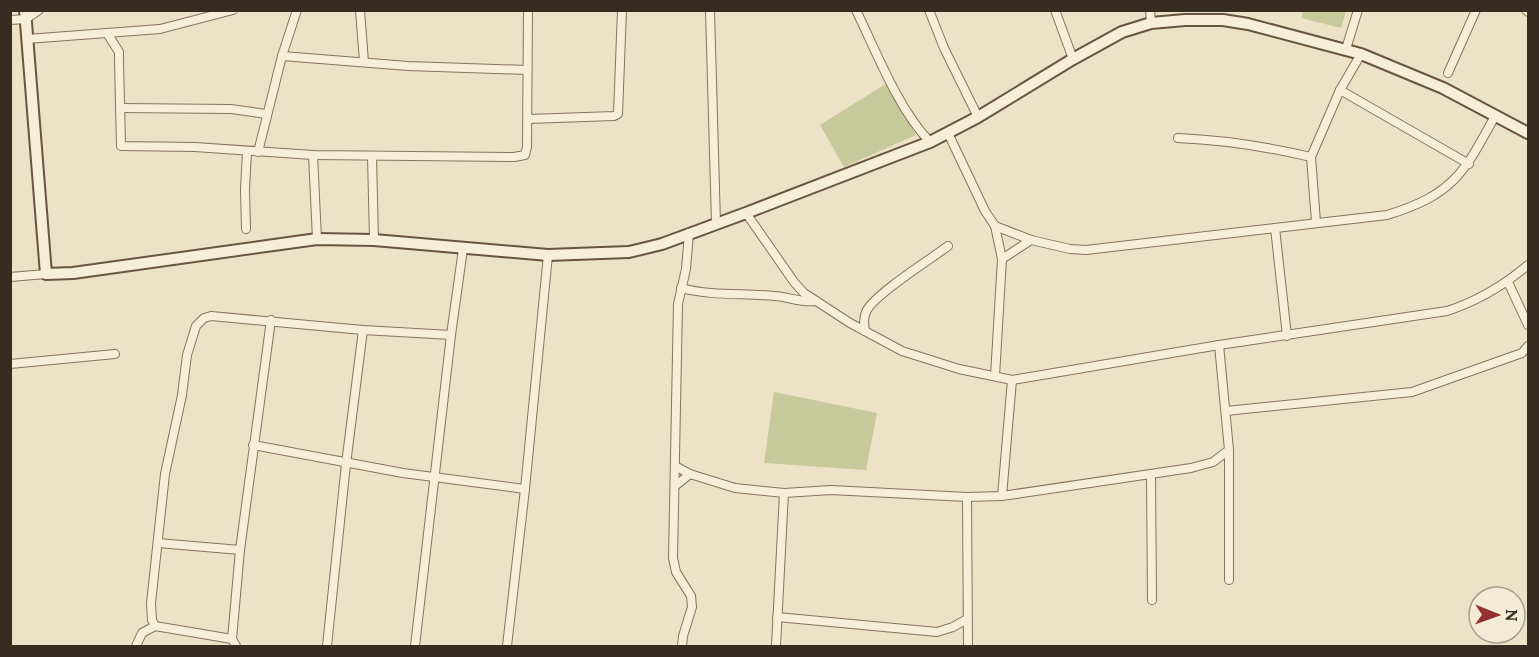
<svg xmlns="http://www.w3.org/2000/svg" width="1539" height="657" font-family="Lora,serif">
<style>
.green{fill:#c6ca9b}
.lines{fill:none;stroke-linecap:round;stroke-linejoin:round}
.street-casing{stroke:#87735d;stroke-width:10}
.secondary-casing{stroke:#695440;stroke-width:14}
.street{stroke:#f7eeda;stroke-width:8}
.secondary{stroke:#f7eeda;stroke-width:10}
</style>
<rect width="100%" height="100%" fill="#ede1c7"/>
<!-- green -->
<g class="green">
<polygon points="1303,11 1303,10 1346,11 1341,28 1301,18"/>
<polygon points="887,83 916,135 844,167 820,125"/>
<polygon points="774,392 877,413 866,470 764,463"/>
</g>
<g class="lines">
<defs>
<g id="street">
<polyline points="360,10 364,62"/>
<polyline points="710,10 716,224"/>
<path d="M856,10C876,51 898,109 930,142"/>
<polyline points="929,10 944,48 978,117"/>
<polyline points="1055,10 1073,59"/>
<polyline points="1150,10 1151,23"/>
<polyline points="1526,10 1528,12"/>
<polyline points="10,20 26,19 39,10"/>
<polyline points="107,33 119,52 119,60 121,146 195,147 313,155 514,157 525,155 527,147 528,10"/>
<polyline points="27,39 160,29 233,10"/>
<polyline points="1346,49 1358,10"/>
<polyline points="282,56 408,66 527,70"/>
<polyline points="1448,73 1476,10"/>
<polyline points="1340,90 1469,164"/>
<polyline points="120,108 231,109 266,114"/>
<polyline points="528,119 614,116 618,114 622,10"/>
<path d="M948,133L985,211L995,226L1031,240L1070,249L1086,250L1387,215C1453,195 1464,173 1495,116"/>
<path d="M1178,138C1226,140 1264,146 1311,157"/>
<polyline points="258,152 282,56 297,10"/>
<polyline points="313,155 317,239"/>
<polyline points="372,156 374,240"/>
<path d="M746,213L794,282L804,293L850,323L902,351L959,369L1012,380L1219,345L1447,311C1478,301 1503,286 1528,265"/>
<polyline points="1316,222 1311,157 1340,90 1361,54"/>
<polyline points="995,226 1002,259 995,376"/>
<polyline points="1275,228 1287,336"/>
<polyline points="246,229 245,189 247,152"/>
<polyline points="1002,259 1031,240"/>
<polyline points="10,277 46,274"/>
<polyline points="1508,282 1528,325"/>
<path d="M681,288C712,296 743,293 775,296C790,297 801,303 816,301"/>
<path d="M865,331C864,325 863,318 866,312C872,296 931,259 948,246"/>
<polyline points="10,364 115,354"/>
<polyline points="1226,411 1412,392 1522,353 1528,346"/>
<polyline points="253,445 403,473 525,489"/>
<polyline points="1229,450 1229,580"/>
<polyline points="675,466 690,474 735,488 784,493 831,490 967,497 1002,496 1191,468 1213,462 1229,450 1219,345"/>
<polyline points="1151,475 1152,600"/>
<polyline points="675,486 690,474"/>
<polyline points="1002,496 1012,380"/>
<polyline points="967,497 968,646"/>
<polyline points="158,543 240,550"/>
<polyline points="777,617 937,632 953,627 967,619"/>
<polyline points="232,639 155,626 152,620 151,603 165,474 182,395 187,355 196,326 204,318 211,316 363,330 451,335"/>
<polyline points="136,646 142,633 155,626"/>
<polyline points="236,646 232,639 240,550 271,320"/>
<polyline points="327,646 346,464 363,330"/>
<polyline points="415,646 451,335 463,249"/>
<polyline points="507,646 525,489 548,255"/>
<polyline points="682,646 683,636 692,607 691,596 676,572 673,558 678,304 686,269 689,233"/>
<polyline points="776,646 784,493"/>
</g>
<polyline id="secondary" points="25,10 46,274 73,273 317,239 374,240 548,255 629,252 662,244 746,213 930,142 978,117 1073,59 1122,32 1151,23 1185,20 1223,20 1248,24 1361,54 1443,88 1528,133"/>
</defs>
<!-- street casing -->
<use href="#street" class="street-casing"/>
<!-- secondary casing -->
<use href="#secondary" class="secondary-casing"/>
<!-- street -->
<use href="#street" class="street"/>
<!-- secondary -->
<use href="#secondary" class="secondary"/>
</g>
<!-- border -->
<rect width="1539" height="657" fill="none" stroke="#382b20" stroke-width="24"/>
<!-- north arrow -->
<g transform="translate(1497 615) rotate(91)"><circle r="28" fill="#f4ebd6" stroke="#a99e8d" stroke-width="1.5"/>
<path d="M0-4.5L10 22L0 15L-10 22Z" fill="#942f32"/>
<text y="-9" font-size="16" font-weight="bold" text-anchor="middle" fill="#382b20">N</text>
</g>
</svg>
